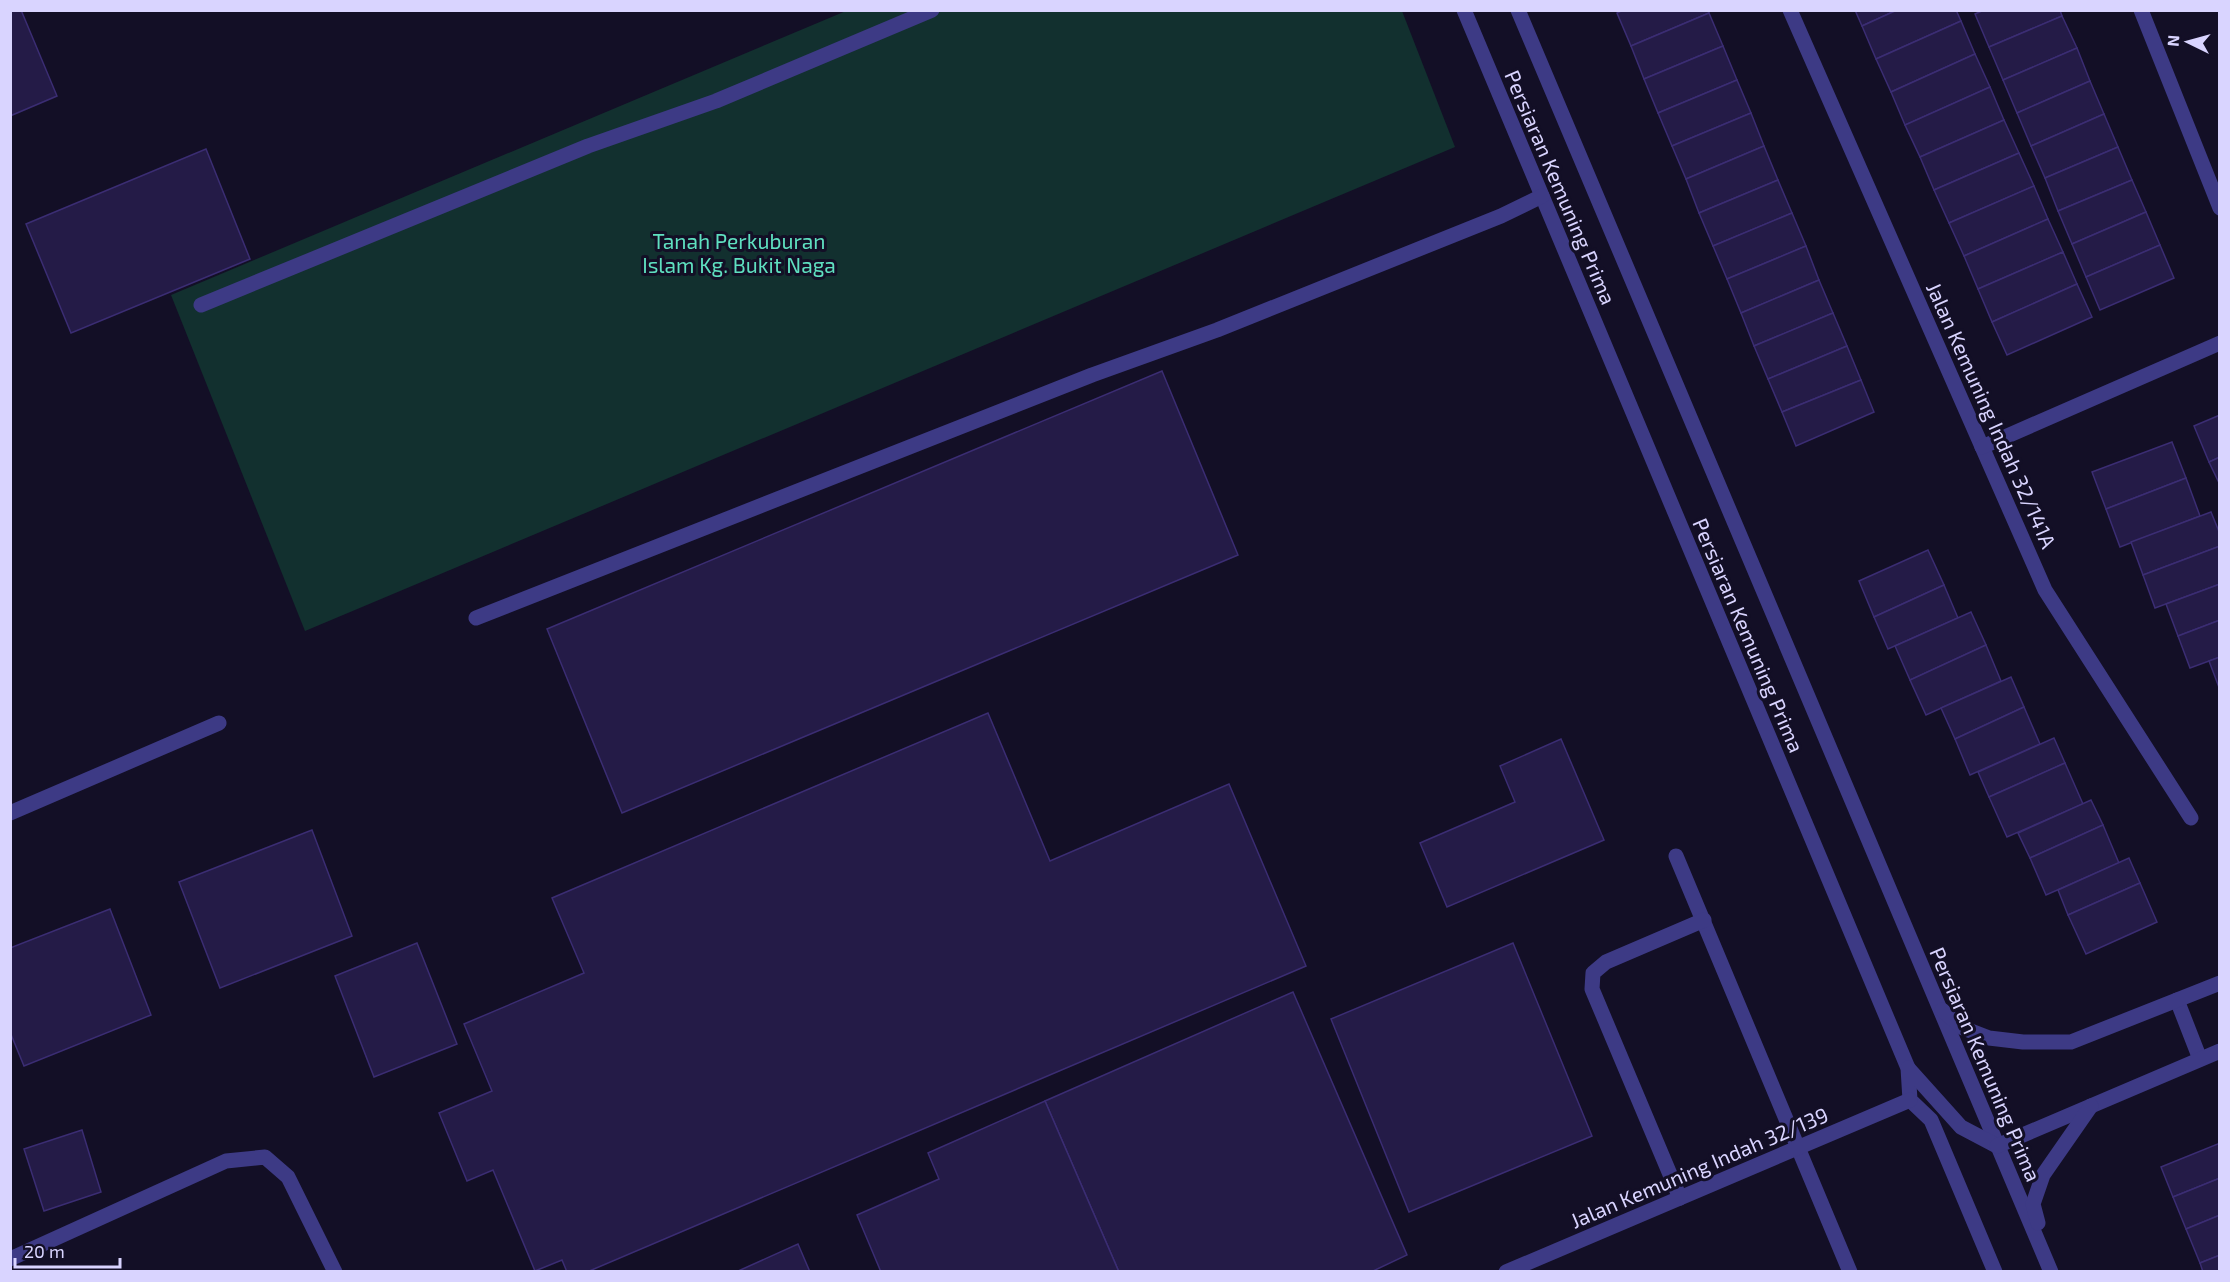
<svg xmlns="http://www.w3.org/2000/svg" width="2230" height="1282" font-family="'Exo 2',sans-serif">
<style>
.green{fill:#12302f}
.building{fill:#241b47;stroke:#3b2d73;stroke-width:1.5}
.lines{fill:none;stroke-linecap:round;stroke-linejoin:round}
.minor{stroke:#3d3a85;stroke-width:15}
.labels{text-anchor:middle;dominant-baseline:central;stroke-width:6;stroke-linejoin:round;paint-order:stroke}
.street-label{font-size:21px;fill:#d9d4ff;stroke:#130f26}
.park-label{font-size:21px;fill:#5fe0c0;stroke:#130f26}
</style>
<rect width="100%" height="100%" fill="#130f26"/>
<!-- green -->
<polygon class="green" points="846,11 1402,11 1455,147 305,631 171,295"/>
<!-- building -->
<g class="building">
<polygon points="10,10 21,10 57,96 10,116"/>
<polygon points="1623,10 1708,10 1709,13 1631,46 1617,13"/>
<polygon points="1855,10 1897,10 1862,26"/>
<polygon points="1897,10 1956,10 1961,21 1876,59 1862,26"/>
<polygon points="1984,10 2060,10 2062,16 1989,47 1975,14"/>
<polygon points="1709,13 1723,46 1644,79 1631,46"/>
<polygon points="2062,16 2077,48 2003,80 1989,47"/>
<polygon points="1961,21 1975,54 1891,92 1876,59"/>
<polygon points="1723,46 1737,80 1658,113 1644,79"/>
<polygon points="2077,48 2090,81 2017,113 2003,80"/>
<polygon points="1975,54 1990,87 1905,125 1891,92"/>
<polygon points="1737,80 1751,113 1672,146 1658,113"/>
<polygon points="2090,81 2104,114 2031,146 2017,113"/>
<polygon points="1990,87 2004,120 1920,157 1905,125"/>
<polygon points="1751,113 1764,146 1686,179 1672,146"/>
<polygon points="2104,114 2118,147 2045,178 2031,146"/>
<polygon points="2004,120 2019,153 1934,190 1920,157"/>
<polygon points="1764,146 1778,180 1699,213 1686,179"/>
<polygon points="2118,147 2132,180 2058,211 2045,178"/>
<polygon points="206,149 250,259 71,333 26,224"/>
<polygon points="2019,153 2034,186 1949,223 1934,190"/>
<polygon points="1778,180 1792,213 1713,246 1699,213"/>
<polygon points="2132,180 2146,212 2072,244 2058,211"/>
<polygon points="2034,186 2048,219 1964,256 1949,223"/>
<polygon points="2146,212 2160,245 2086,277 2072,244"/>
<polygon points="1792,213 1806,246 1727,279 1713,246"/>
<polygon points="2048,219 2063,252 1978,289 1964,256"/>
<polygon points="2160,245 2174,278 2100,310 2086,277"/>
<polygon points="1806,246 1819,280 1741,313 1727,279"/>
<polygon points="2063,252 2077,284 1992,322 1978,289"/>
<polygon points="1819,280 1833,313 1754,346 1741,313"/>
<polygon points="2077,284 2092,317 2007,355 1992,322"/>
<polygon points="1833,313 1847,346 1768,379 1754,346"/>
<polygon points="1847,346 1861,380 1782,412 1768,379"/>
<polygon points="1162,371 1238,555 622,813 547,629"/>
<polygon points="1861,380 1874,412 1796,446 1782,412"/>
<polygon points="2220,415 2220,457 2209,462 2194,426"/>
<polygon points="2172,442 2186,478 2106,509 2092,472"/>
<polygon points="2220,457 2220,485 2209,462"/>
<polygon points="2186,478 2200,516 2120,547 2106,509"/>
<polygon points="2211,512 2220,534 2220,546 2143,575 2131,542"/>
<polygon points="2220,546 2220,584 2155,608 2143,575"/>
<polygon points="1928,550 1944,585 1874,617 1859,581"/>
<polygon points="2220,584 2220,620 2178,636 2166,604"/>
<polygon points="1944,585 1958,618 1888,649 1874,617"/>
<polygon points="1971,612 1986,645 1910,680 1895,646"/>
<polygon points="2220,620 2220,657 2190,668 2178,636"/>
<polygon points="1986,645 2001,681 1926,715 1910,680"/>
<polygon points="2220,657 2220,690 2209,661"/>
<polygon points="2011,677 2024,707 1955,739 1941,708"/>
<polygon points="2024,707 2040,744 1970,775 1955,739"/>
<polygon points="988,713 1050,861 1229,784 1306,966 587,1272 567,1272 562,1260 535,1271 493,1170 467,1181 439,1113 492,1091 464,1024 584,973 552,898"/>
<polygon points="2054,738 2065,763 1989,797 1978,772"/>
<polygon points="1561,739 1604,840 1447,907 1420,843 1515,802 1500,766"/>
<polygon points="2065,763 2083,804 2007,837 1989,797"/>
<polygon points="2091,800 2103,825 2030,858 2018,833"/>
<polygon points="2103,825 2119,863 2046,895 2030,858"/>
<polygon points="312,830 352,936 220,988 179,882"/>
<polygon points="2129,858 2140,883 2068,915 2058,890"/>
<polygon points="2140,883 2157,922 2086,954 2068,915"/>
<polygon points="110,909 151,1015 24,1066 10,1032 10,948"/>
<polygon points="417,943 457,1044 374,1077 335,976"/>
<polygon points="1513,943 1592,1136 1409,1212 1331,1019"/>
<polygon points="1293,992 1407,1255 1371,1272 1119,1272 1045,1101"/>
<polygon points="1045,1101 1119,1272 881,1272 857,1215 939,1179 928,1153"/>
<polygon points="82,1130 101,1192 44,1211 24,1149"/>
<polygon points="2220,1143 2220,1178 2173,1197 2161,1167"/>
<polygon points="2220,1178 2220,1215 2186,1229 2173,1197"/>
<polygon points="2220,1215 2220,1255 2200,1263 2186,1229"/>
<polygon points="798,1244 810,1272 736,1272"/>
<polygon points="2220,1255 2220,1272 2203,1272 2200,1263"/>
</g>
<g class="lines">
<!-- minor -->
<g class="minor">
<polyline points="1464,10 1908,1068 1910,1100 1931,1120 1995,1272"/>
<polyline points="1518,10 2051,1272"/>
<polyline points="1790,10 2045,590 2191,818"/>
<polyline points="2141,10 2220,208"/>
<polyline points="201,305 588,146 716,101 932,10"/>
<polyline points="1982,447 2220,343"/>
<polyline points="476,618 1092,375 1217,330 1501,216 1542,196"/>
<polyline points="10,813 219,723"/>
<polyline points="1676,856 1850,1272"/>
<polyline points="2177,1000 2200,1059"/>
<polyline points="1942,1010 1963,1028 1989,1038 2023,1042 2071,1042 2220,983"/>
<polyline points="1908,1068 1961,1127 1997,1146"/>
<polyline points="1997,1146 2220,1051"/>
<polyline points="1680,1198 1592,989 1593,973 1606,962 1704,920"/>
<polyline points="2038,1223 2033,1204 2043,1175 2091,1106"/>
<polyline points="10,1259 226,1161 265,1157 288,1177 335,1272"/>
<polyline points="1506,1272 1910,1100"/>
</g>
</g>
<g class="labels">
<!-- street labels -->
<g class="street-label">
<text transform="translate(1561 187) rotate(67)">Persiaran Kemuning Prima</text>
<text transform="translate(1992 415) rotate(66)">Jalan Kemuning Indah 32/141A</text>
<text transform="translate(1749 635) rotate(67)">Persiaran Kemuning Prima</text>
<text transform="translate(1986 1064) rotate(67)">Persiaran Kemuning Prima</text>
<text transform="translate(1699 1167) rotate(-23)">Jalan Kemuning Indah 32/139</text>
</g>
<!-- park labels -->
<g class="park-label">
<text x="739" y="240">Tanah Perkuburan<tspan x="739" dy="24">Islam Kg. Bukit Naga</tspan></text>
</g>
</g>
<!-- border -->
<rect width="2230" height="1282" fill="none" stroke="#d9d4ff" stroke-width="24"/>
<!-- north arrow -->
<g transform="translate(2188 42) rotate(275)" stroke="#130f26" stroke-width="4.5" paint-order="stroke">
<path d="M0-4.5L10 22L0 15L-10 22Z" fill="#d9d4ff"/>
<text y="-9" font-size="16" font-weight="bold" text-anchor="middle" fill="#d9d4ff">N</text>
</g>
<!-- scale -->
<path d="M15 1258v9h105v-9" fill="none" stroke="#d9d4ff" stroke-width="3"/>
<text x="24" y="1258" font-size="18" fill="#d9d4ff" stroke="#130f26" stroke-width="4.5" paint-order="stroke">20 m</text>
</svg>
